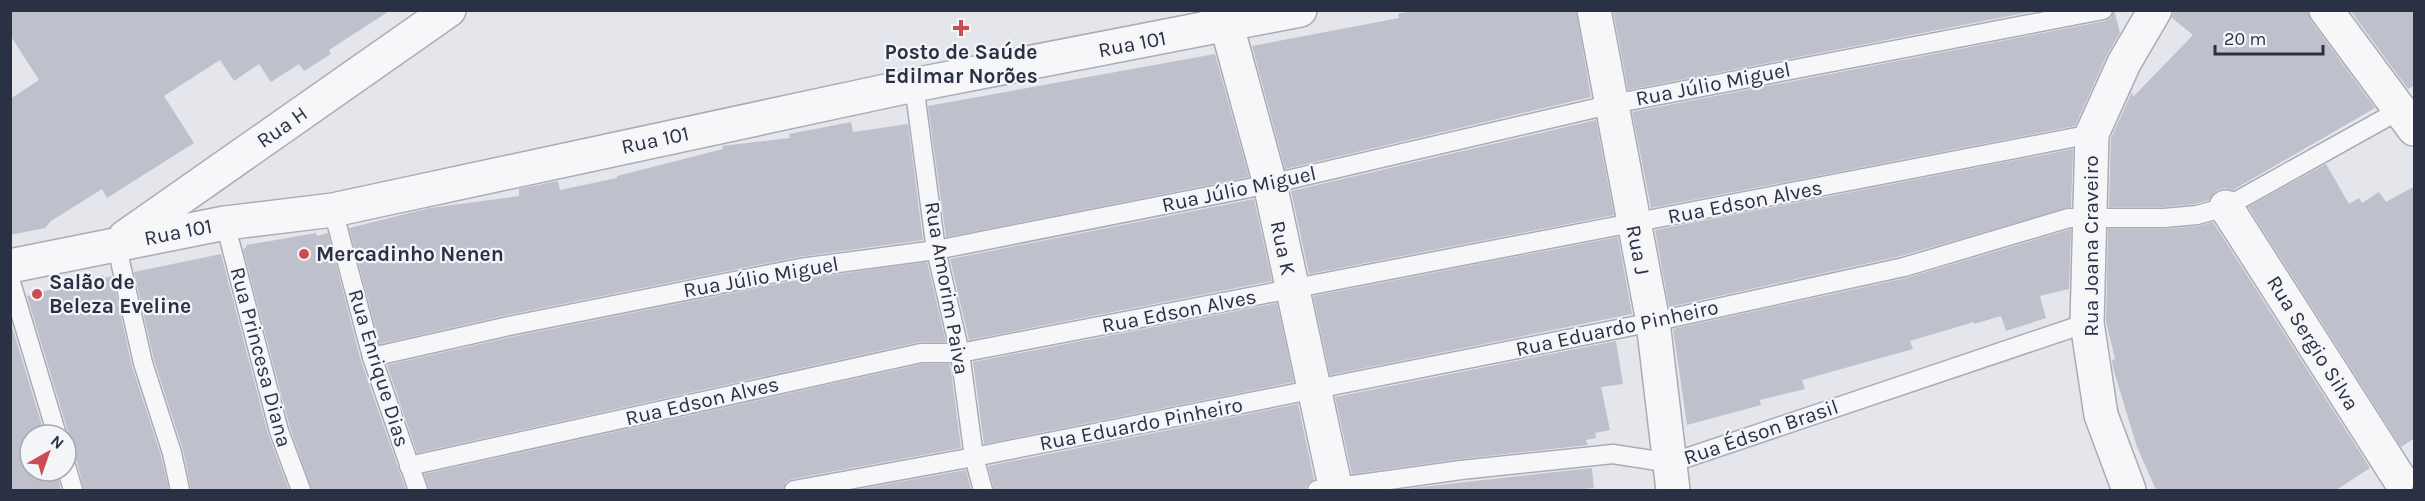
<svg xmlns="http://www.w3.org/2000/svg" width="2425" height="501" font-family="Karla,sans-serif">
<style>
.building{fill:#bec1cb}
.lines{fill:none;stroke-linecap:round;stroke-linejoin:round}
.service-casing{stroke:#a9acb6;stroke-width:21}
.minor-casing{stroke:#a9acb6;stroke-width:36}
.service{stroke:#f7f7fa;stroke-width:18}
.minor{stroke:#f7f7fa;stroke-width:33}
.poi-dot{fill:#cc4d51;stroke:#f4f5f9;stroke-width:2}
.labels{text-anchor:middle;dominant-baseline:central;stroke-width:4.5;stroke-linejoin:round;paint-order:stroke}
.street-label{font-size:21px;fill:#2b3144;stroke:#f4f5f9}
.poi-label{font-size:21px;font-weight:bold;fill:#2b3144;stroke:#f4f5f9;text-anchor:start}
</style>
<rect width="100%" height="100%" fill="#e4e6eb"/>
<!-- building -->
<g class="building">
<polygon points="10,10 391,10 329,50 331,54 304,71 299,64 271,82 259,64 234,81 220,60 164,96 194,143 107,198 102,189 51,221 45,228 10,235 10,99 39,80 10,35"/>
<polygon points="1413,10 1576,10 1591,97 1285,169 1252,46 1399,18 1398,14"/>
<polygon points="1613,10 2041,10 1628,90"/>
<polygon points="2114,10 2120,33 2107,55 2075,126 1651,208 1632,112 2105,21 2111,18"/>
<polygon points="2174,10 2308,10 2311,21 2375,108 2233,190 2225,188 2216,191 2209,200 2195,204 2163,207 2109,207 2111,138 2132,92 2133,97 2193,35 2172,18"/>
<polygon points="2350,10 2415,10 2415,85 2408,89"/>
<polygon points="1215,54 1249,177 946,237 928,106"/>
<polygon points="1596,120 1614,215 1309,274 1291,191"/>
<polygon points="851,122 853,132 908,124 923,240 798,257 507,315 380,344 349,228 430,208 519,196 519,189 558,181 560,190 617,178 617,176 723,149 722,146 790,138 789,134"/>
<polygon points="2073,149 2071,207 1901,256 1669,307 1655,230"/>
<polygon points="2326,164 2349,204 2359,198 2362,203 2379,192 2386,202 2415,186 2415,438 2401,447 2248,207"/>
<polygon points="1254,199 1272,281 969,340 950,259"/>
<polygon points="2213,222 2370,468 2336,490 2156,490 2137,447 2113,368 2112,360 2115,359 2106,322 2108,229 2165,229 2198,226"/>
<polygon points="2071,229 2069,289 2040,296 2046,318 2006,331 2001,316 1974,324 1974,322 1910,341 1913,349 1802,380 1805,389 1760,400 1761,405 1687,425 1673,329 1906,278"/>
<polygon points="316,233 317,236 328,233 361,361 406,490 312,490 290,428 243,249 246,248 246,245"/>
<polygon points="1618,237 1632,314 1330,375 1313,296"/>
<polygon points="221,254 268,434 289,490 191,490 183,450 154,360 134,272"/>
<polygon points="927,262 946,342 919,342 417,453 387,365 511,337 802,279"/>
<polygon points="103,275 104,278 112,276 132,366 161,456 169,490 84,490 77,462 73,458 66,455 68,432 27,296"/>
<polygon points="1277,303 1294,382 984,444 973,362"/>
<polygon points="10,320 45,435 30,435 30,471 56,471 61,490 10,490"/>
<polygon points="1616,341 1623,384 1601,387 1610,430 1595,433 1596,438 1586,440 1588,445 1460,459 1352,474 1335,397"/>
<polygon points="922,364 950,364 961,448 792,479 786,482 783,490 429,490 424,474"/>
<polygon points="1298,404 1314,479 1307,485 1306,490 994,490 988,466"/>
<polygon points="1592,468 1594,488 1572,490 1395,490"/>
<polygon points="966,470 971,490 854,490"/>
</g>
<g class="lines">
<defs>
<g id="service">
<polyline points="914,85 936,250 960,353 974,457 983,490"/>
<polyline points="333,210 372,357 418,490"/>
<polyline points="225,223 279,431 301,490"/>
<polyline points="116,243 143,363 172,453 180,490"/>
<polyline points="10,279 57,435"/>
<polyline points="372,357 509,326 800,268 936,250 1270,184 1613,104 2103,10"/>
<polyline points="66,466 73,490"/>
<polyline points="409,466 921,353 960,353 2092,134"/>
<polyline points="794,490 974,457 1653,322 1904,267 2069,218 2164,218 2197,215 2226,207 2407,106"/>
<polyline points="1317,490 1461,470 1613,454 1671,463 2087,323"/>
</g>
<g id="minor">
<polyline points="1217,10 1227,26 1270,184 1336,490"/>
<polyline points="1594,10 1653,322 1673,490"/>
<polyline points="2326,10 2414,129"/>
<polyline points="2226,207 2399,478"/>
<polyline points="125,237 449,10"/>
<polyline points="10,266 225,223 333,210 914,85 1300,10"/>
<polyline points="2129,490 2101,415 2087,323 2092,134 2124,63 2155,10"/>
</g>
</defs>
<!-- service casing -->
<use href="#service" class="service-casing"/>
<!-- minor casing -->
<use href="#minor" class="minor-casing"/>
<!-- service -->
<use href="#service" class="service"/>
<!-- minor -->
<use href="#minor" class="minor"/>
</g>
<!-- markers -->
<g class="poi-dot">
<path d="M958 19h6v6h6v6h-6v6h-6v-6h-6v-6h6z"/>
<circle cx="304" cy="254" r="6"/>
<circle cx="37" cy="294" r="6"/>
</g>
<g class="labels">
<!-- street labels -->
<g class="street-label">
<text transform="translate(1132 44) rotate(-11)">Rua 101</text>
<text transform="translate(1713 84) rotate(-11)">Rua Júlio Miguel</text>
<text transform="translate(282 127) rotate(-35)">Rua H</text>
<text transform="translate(655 140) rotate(-12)">Rua 101</text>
<text transform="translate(1239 189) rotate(-12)">Rua Júlio Miguel</text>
<text transform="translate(1745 202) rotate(-11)">Rua Edson Alves</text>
<text transform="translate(178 232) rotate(-11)">Rua 101</text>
<text transform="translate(2091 246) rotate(-90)">Rua Joana Craveiro</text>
<text transform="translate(1283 248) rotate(78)">Rua K</text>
<text transform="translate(1638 250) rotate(79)">Rua J</text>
<text transform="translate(761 277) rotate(-10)">Rua Júlio Miguel</text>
<text transform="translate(947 288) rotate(80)">Rua Amorim Paiva</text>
<text transform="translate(1179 311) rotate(-11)">Rua Edson Alves</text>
<text transform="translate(1617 328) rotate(-12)">Rua Eduardo Pinheiro</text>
<text transform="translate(2313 343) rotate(58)">Rua Sergio Silva</text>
<text transform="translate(261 357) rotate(75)">Rua Princesa Diana</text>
<text transform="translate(379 368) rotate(73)">Rua Enrique Dias</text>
<text transform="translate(702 401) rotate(-13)">Rua Edson Alves</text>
<text transform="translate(1141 424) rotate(-11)">Rua Eduardo Pinheiro</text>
<text transform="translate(1761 432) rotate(-19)">Rua Édson Brasil</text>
</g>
<!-- poi labels -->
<g class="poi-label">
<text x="961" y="52" text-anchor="middle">Posto de Saúde<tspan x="961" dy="24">Edilmar Norões</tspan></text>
<text x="316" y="254">Mercadinho Nenen</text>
<text x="49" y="282">Salão de<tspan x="49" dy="24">Beleza Eveline</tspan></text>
</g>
</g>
<!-- border -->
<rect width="2425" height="501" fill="none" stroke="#2b3144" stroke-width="24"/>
<!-- north arrow -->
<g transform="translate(48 453) rotate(40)"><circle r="28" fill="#f4f5f9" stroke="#a4a7b1" stroke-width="1.5"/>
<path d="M0-4.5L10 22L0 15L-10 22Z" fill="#cc4d51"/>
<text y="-9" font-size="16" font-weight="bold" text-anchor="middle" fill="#2b3144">N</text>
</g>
<!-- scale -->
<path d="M2215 45v9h108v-9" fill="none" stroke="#2b3144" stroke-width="3"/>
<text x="2224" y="45" font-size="18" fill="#2b3144" stroke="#f4f5f9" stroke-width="4.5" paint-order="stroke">20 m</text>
</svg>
